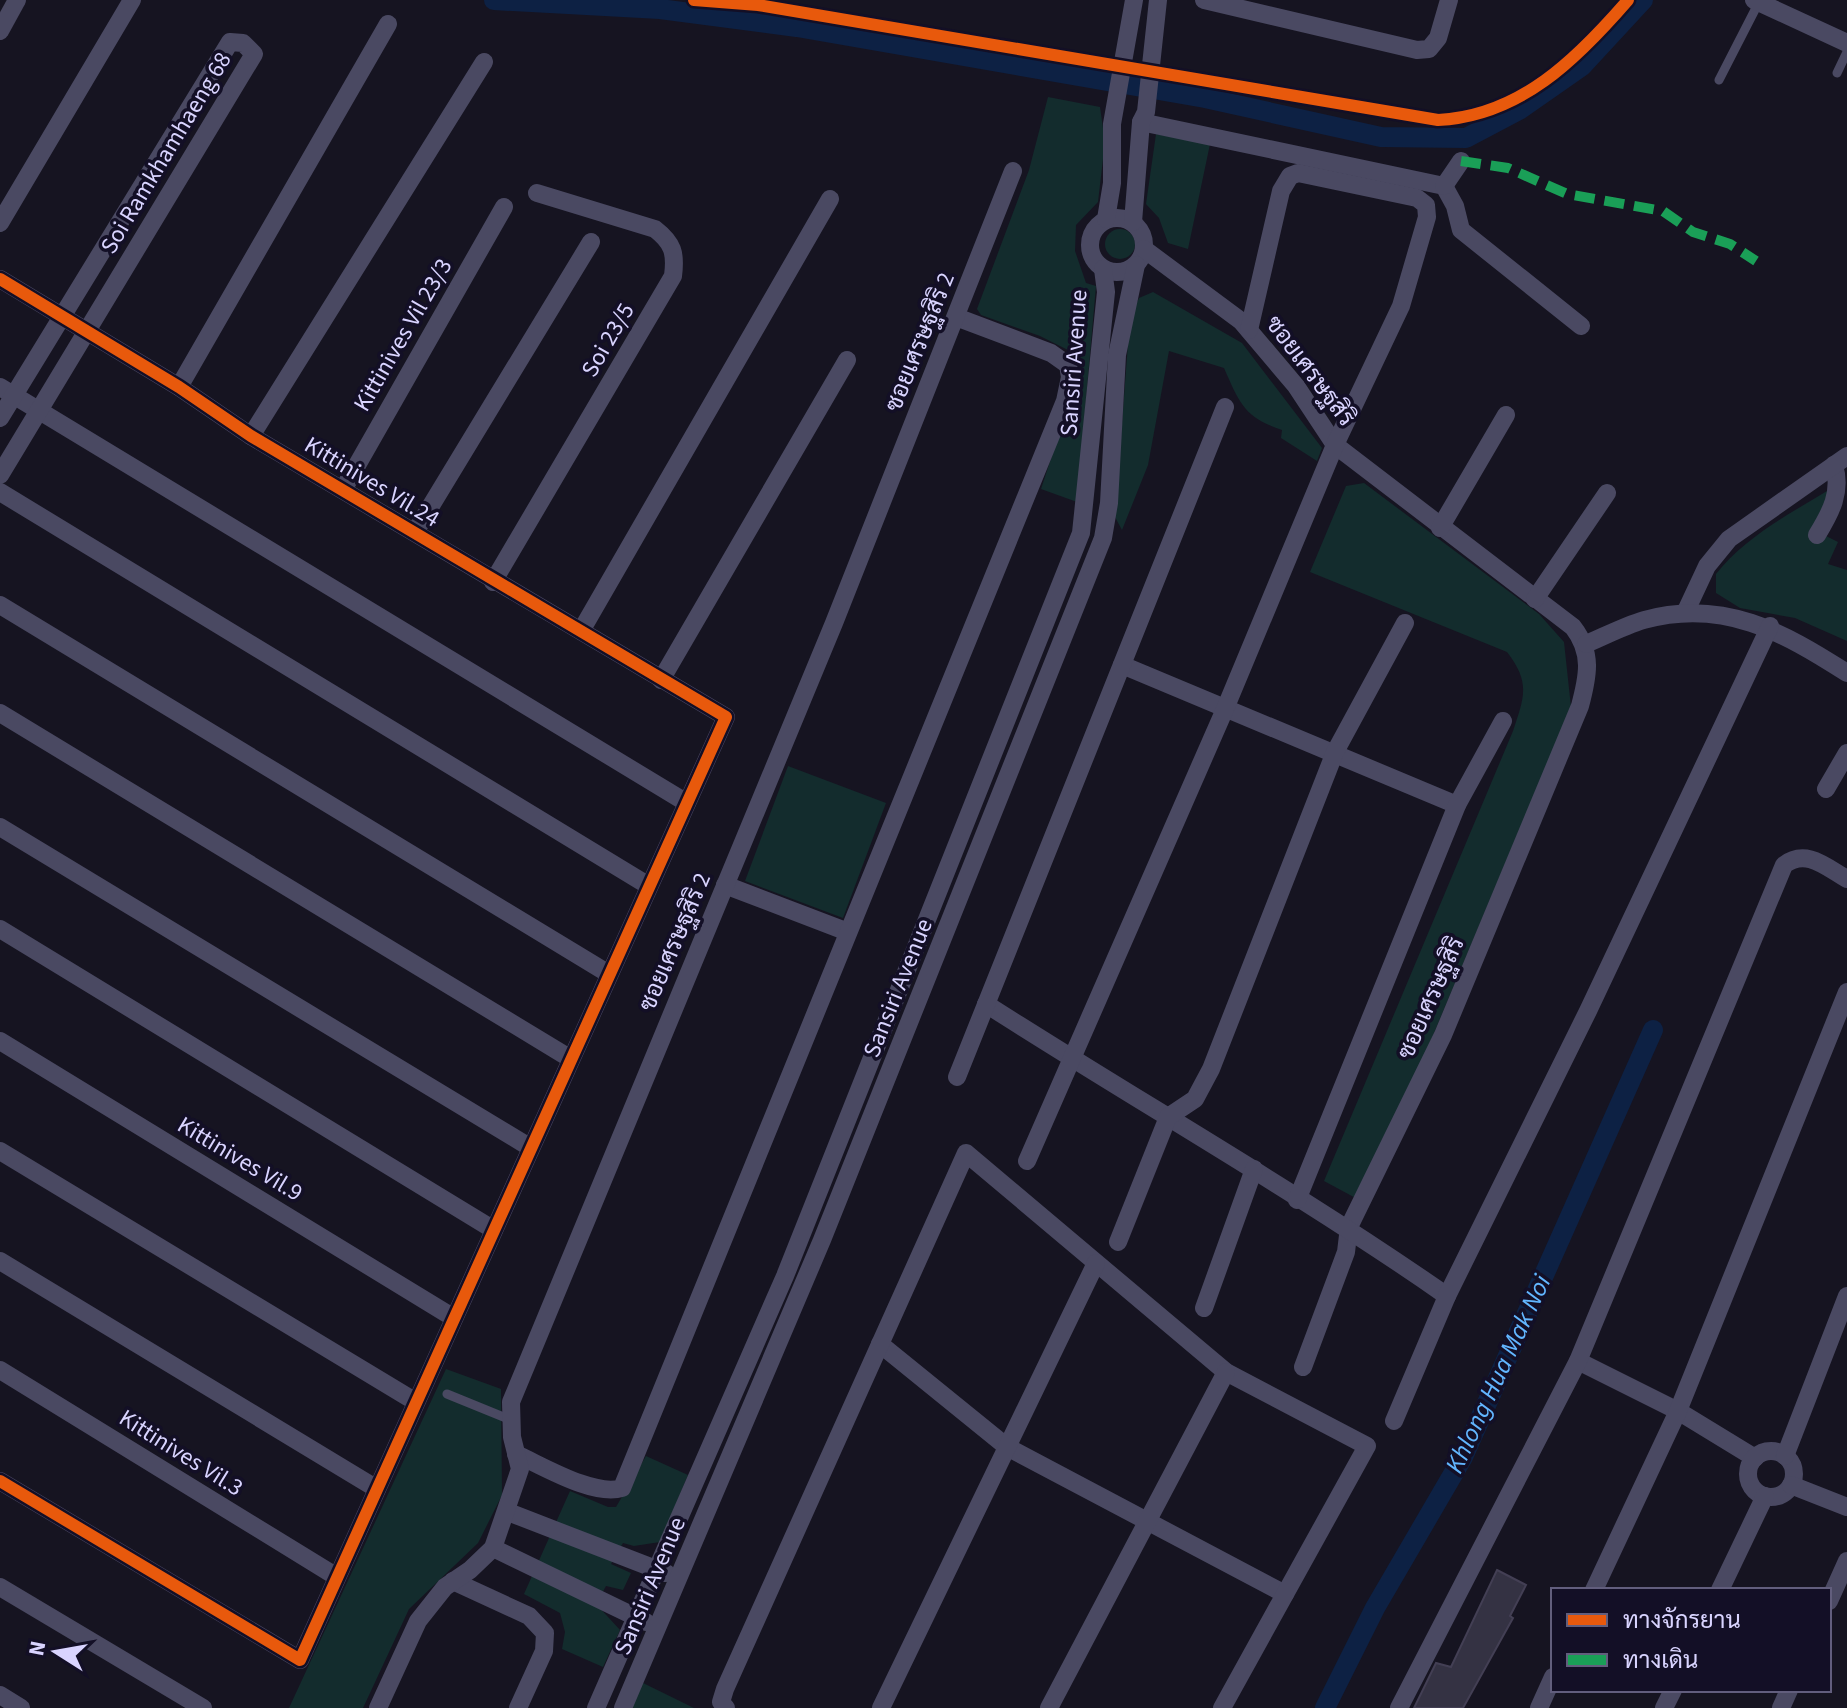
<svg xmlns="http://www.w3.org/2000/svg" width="1847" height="1708" font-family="'Source Sans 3',Sarabun,sans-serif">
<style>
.green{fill:#132c2d}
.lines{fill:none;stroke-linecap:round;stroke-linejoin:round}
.canal{stroke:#0d2144;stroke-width:20}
.building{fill:#343243;stroke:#433f54;stroke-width:2}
.lane{stroke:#4a4962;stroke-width:9}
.street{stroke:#4a4962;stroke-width:18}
.quiet{stroke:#1a9f57;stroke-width:10;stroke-dasharray:20 10;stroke-linecap:butt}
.cycleway-casing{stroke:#130f26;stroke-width:17}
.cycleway{stroke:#e8590c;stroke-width:12}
.labels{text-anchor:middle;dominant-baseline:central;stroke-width:7;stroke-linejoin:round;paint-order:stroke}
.street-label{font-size:24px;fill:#d9d4ff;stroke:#130f26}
.water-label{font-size:26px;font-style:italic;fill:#62b6ff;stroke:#130f26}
</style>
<rect width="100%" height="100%" fill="#161421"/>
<!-- green -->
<g class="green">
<polygon points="1048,97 1100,107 1105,142 1098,202 1076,225 1075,251 1086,283 1096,286 1077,502 1041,489 1080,370 1078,355 1040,336 981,315 977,309 1029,170"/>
<polygon points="1156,134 1210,144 1188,249 1168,243 1159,218 1146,204"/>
<circle cx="1120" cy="244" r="15"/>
<path d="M1153,292L1242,343L1322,448L1317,461L1281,438L1282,430C1244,417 1240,404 1224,368L1169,351L1148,465L1122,530L1115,517L1130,317L1139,298Z"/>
<path d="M1364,483L1539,614L1564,642L1571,707L1363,1202L1324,1181L1513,731C1524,697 1531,683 1507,652L1310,572L1346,486Z"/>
<path d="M1832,488L1812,529L1838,542L1828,564L1847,570V641L1795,618L1740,608L1716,593V574C1746,536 1791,513 1832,488Z"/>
<polygon points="788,766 886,803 843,918 745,881"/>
<polygon points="446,1369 501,1389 502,1495 478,1543 409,1609 363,1708 289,1708"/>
<polygon points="646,1456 688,1475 660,1542 634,1546 623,1543 611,1564 631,1573 623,1590 606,1586 596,1604 620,1630 603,1667 562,1649 565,1632 560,1613 524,1594 570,1491 608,1507 616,1507"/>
<polygon points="641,1682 694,1708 630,1708"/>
</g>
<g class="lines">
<!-- canal -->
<g class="canal">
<polyline points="494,0 660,9 797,27 1205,98 1381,137 1466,138 1519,110 1582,66 1643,0"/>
<polyline points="1325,1708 1375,1608 1463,1457 1653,1030"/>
</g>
</g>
<!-- building -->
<polygon class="building" points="1497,1570 1526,1585 1510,1616 1513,1618 1463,1708 1414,1708 1436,1663 1451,1667"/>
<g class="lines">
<!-- lane -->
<g class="lane">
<polyline points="1837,73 1847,52"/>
<polyline points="1719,80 1759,2"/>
<polyline points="447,1394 511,1420"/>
</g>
<!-- street -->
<g class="street">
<polyline points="1204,0 1417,50 1429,49 1438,38 1449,0"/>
<polyline points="1754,0 1847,43"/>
<polyline points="0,31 17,0"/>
<polyline points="1141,122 1444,186 1455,206 1461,230 1581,326"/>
<polyline points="1444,186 1461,161"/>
<circle cx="1117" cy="245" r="27"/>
<polyline points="1106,219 1112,183 1112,124 1134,0"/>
<polyline points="1133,222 1141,122 1146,112 1158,0"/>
<polyline points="0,223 132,0"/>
<path d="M1144,249L1241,321L1296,386L1335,445L1573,627C1593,653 1588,676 1580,706L1443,1035L1349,1227L1346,1252L1303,1367"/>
<polyline points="0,279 179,387 251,436 726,717 300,1660 0,1481"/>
<polyline points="0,387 687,803"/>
<polyline points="179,387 388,24"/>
<polyline points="0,418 230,42 243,43 254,54 0,475"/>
<polyline points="251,436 484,62"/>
<polyline points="344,488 504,207"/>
<polyline points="0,492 649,886"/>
<polyline points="1440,528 1506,415"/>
<polyline points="415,532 591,242"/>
<path d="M1817,535C1831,512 1842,492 1834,465"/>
<path d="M493,582L673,276C676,253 673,243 655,229L537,193"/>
<polyline points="1535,599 1607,493"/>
<polyline points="0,605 609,974"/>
<polyline points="1685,613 1707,566 1729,539 1847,456"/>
<polyline points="581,631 830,199"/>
<path d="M1586,644C1605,636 1624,626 1644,620C1723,598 1783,632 1847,673"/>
<polyline points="1122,665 1457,805"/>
<polyline points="661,680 847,360"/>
<polyline points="0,713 571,1059"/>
<polyline points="1826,789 1847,753"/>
<polyline points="0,827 531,1148"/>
<polyline points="725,885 848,932"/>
<polyline points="0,929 494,1230"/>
<path d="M986,1004C1139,1102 1298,1192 1447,1296"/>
<polyline points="0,1041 454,1318"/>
<polyline points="957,1077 1225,407"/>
<polyline points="0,1151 416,1402"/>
<polyline points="1027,1161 1225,709 1335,445 1401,306 1427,217 1426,205 1417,198 1298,173 1290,176 1281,191 1249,330"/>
<polyline points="1297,1200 1457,805 1503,721"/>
<polyline points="1118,1242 1168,1117 1195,1099 1211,1069 1335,752 1405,623"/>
<polyline points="0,1261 377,1489"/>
<polyline points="1204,1308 1254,1169"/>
<polyline points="880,1344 1007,1447 1285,1594"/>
<polyline points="1578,1361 1678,1411 1755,1458"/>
<polyline points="0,1370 337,1577"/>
<polyline points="1394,1421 1447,1296 1588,1011 1770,626"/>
<circle cx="1771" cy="1474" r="23"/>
<path d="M516,1454C543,1466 594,1497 622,1488L1065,401L1070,377L1068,365L1051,353L956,317"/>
<polyline points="1785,1456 1847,1296"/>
<polyline points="1791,1485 1847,1507"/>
<polyline points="508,1512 666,1573"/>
<polyline points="493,1548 646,1622"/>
<polyline points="453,1581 529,1616 545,1633 544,1651 518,1708"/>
<polyline points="0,1587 203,1708"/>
<polyline points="1594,1590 1678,1411 1847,992"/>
<polyline points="1720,1590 1765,1496"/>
<polyline points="1829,1601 1847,1561"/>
<polyline points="0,1695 21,1708"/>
<polyline points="378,1708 418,1621 445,1587 470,1570 493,1548 520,1469 512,1437 511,1402 834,623 1013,171"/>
<polyline points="596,1708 785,1276 1081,533 1106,292 1103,269"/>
<polyline points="623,1708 822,1240 1103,538 1109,503 1117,355 1136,265"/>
<polyline points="726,1708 721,1702 725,1689 966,1153 1226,1372 1367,1446 1222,1708"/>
<polyline points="881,1708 1096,1263"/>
<polyline points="1049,1708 1226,1372"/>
<path d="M1399,1708L1578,1361L1784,865C1806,848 1826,867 1847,879"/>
<polyline points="1539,1708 1553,1677"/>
<polyline points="1664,1708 1673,1690"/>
<polyline points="1781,1708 1789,1690"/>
</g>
<!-- quiet -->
<polyline class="quiet" points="1461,161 1508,168 1567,194 1663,211 1693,232 1730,244 1756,261"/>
<defs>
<g id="cycleway">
<path d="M694,0L758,5L1438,120C1520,116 1577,59 1628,0"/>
<polyline points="0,279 179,387 251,436 726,717 300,1660 0,1481"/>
</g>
</defs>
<!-- cycleway casing -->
<use href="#cycleway" class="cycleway-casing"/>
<!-- cycleway -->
<use href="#cycleway" class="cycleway"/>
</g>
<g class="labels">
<!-- street labels -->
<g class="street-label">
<text transform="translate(166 153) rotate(-59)">Soi Ramkhamhaeng 68</text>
<text transform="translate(403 335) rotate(-60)">Kittinives Vil 23/3</text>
<text transform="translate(608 340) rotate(-60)">Soi 23/5</text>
<text transform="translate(920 342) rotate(-68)">ซอยเศรษฐสิริ 2</text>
<text transform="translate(1074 363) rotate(-86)">Sansiri Avenue</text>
<text transform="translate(1310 371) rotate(53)">ซอยเศรษฐสิริ</text>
<text transform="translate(372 482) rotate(31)">Kittinives Vil.24</text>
<text transform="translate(675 942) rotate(-67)">ซอยเศรษฐสิริ 2</text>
<text transform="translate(898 988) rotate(-68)">Sansiri Avenue</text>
<text transform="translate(1431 998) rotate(-66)">ซอยเศรษฐสิริ</text>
<text transform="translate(240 1159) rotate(31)">Kittinives Vil.9</text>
<text transform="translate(181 1453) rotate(32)">Kittinives Vil.3</text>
<text transform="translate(650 1586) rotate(-67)">Sansiri Avenue</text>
</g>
<!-- water labels -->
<g class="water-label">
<text transform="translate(1498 1374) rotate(-65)">Khlong Hua Mak Noi</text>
</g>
</g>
<!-- legend -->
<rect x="1551" y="1588" width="280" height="104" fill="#130f26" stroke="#625e7d" stroke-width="2"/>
<rect x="1567" y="1614" width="40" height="12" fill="#e8590c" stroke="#625e7d" stroke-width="2"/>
<text x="1623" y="1628" font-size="24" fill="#d9d4ff">ทางจักรยาน</text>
<rect x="1567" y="1654" width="40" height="12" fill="#1a9f57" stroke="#625e7d" stroke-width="2"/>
<text x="1623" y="1668" font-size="24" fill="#d9d4ff">ทางเดิน</text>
<!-- north arrow -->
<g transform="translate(56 1652) rotate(281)" stroke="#130f26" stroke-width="6" paint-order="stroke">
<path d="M0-6L14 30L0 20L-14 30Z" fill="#d9d4ff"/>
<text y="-12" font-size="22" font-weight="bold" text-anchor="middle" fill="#d9d4ff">N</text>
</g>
</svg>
